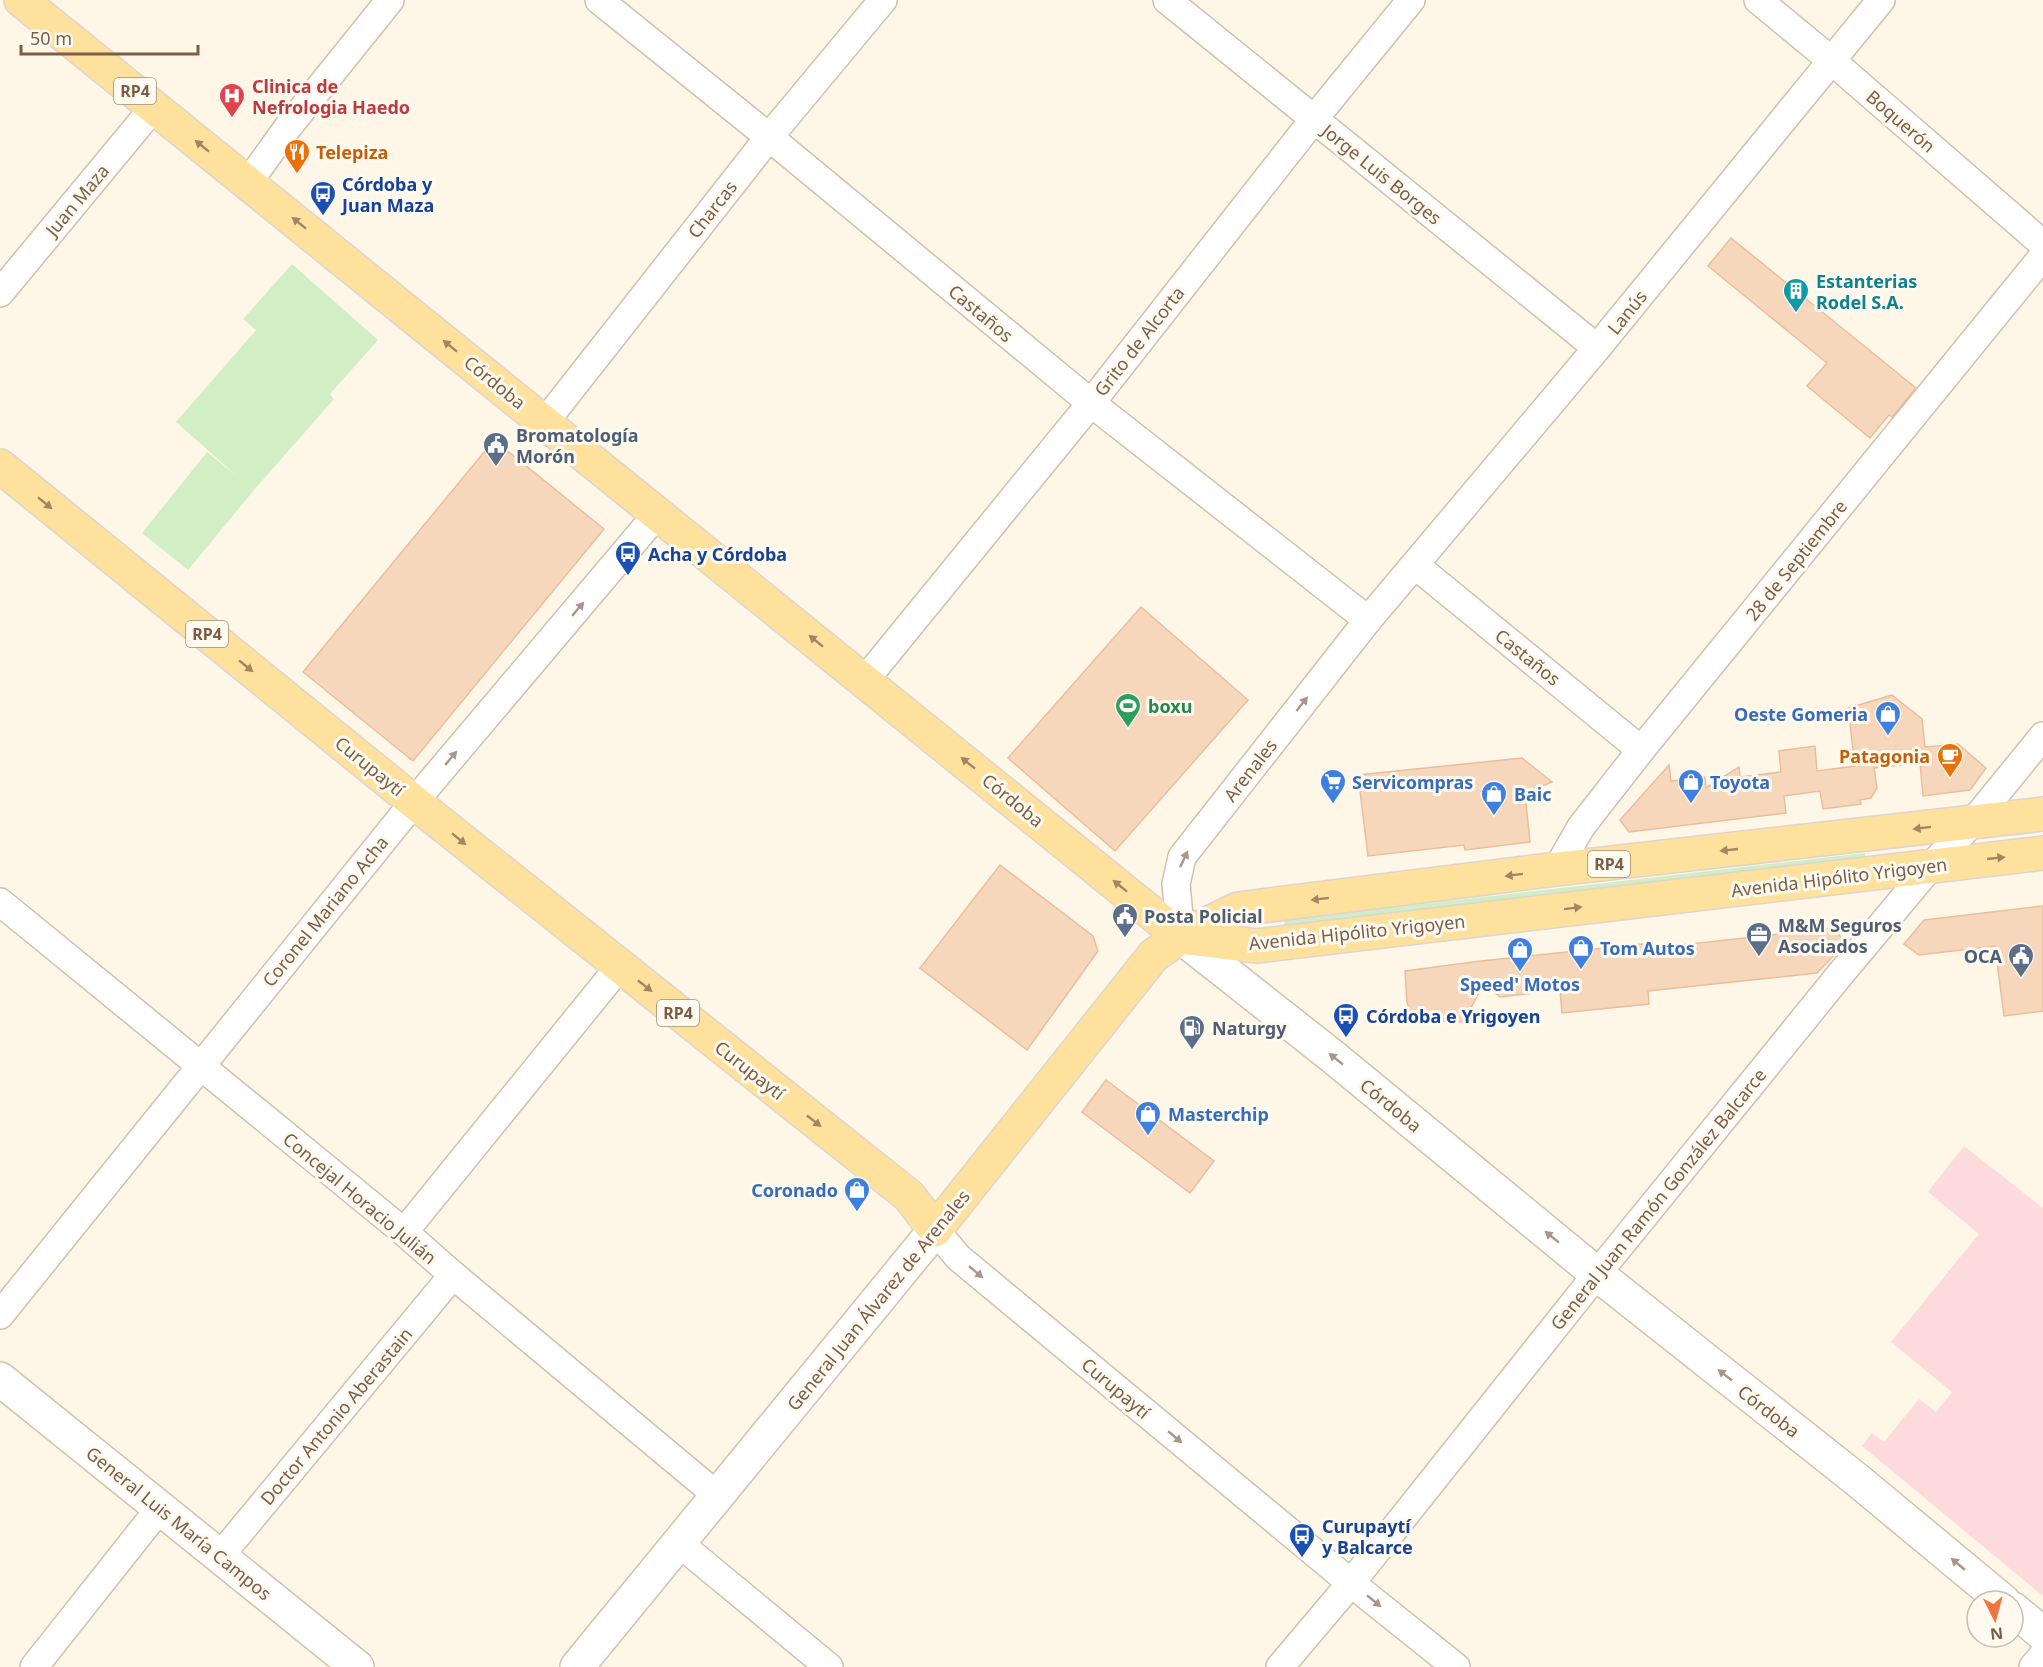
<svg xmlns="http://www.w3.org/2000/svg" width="2043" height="1667" font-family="'Noto Sans',sans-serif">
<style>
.medical{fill:#fddadc}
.green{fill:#d2eec4}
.building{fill:#f7d7bc;stroke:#ebbe9b;stroke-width:1.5}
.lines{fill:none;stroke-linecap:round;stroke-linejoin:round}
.street-casing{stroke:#d3bfab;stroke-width:30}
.secondary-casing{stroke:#d6c0a9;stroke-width:36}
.primary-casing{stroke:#ddd5cf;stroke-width:36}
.street{stroke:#fff;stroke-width:27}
.secondary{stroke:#fff;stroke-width:33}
.primary{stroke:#ffe19e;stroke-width:33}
.oneway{fill:#a38562}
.oneway2{fill:#aa9688}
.labels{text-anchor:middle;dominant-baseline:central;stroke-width:6;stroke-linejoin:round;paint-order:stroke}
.shield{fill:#fffaf0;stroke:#a38d7a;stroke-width:1.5}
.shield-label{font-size:16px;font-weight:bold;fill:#7c5e48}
.health-label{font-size:18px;font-weight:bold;fill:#be3a42;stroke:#fffaf0;text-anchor:start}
.street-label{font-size:18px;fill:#7c5e48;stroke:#fffaf0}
.food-label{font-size:18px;font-weight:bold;fill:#c56008;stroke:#fffaf0;text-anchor:start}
.transit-label{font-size:18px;font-weight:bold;fill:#164399;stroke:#fffaf0;text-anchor:start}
.culture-label{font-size:18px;font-weight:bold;fill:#0d838f;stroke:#fffaf0;text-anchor:start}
.service-label{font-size:18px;font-weight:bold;fill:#4e5e75;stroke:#fffaf0;text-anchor:start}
.leisure-label{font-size:18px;font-weight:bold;fill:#27864d;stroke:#fffaf0;text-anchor:start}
.shop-label{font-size:18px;font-weight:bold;fill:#366cbe;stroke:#fffaf0;text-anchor:start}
</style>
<rect width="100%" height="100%" fill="#fef7e8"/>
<!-- medical -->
<polygon class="medical" points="1964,1146 2043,1208 2043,1596 1862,1446 1872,1433 1884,1442 1919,1399 1936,1412 1952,1392 1891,1342 1979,1234 1928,1192"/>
<!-- green -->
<g class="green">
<polygon points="292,264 378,340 330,394 334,399 254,490 188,570 142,533 207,452 237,476 176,422 256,330 243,319"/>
<polygon points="1865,853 1866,861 1285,928 1284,920"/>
</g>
<!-- building -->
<g class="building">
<polygon points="1731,238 1916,388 1892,417 1889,415 1870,438 1807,386 1827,363 1708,266"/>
<polygon points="494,440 604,529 413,761 303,672"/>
<polygon points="1141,607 1248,700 1115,851 1008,758"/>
<polygon points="1892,695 1922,719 1925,747 1958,744 1986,768 1970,790 1923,796 1920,763 1874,768 1877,788 1871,798 1860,800 1861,804 1823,809 1820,791 1784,796 1786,813 1629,832 1620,820 1669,765 1671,781 1705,777 1706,788 1739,767 1740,777 1781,772 1779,751 1815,746 1817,771 1855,766 1848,708"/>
<polygon points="1522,758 1552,782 1525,793 1530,842 1465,850 1464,845 1368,856 1358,775"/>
<polygon points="1000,865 1093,936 1098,951 1027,1050 920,968"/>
<polygon points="2043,906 2043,1011 2004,1016 1995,946 1919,955 1904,944 1924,920"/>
<polygon points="1833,928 1846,943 1817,973 1648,991 1649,1004 1562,1013 1560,990 1500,997 1484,984 1463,1022 1412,1020 1407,1002 1405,971 1481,961 1642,944 1690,944"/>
<polygon points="1106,1080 1214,1161 1190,1193 1082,1112"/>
</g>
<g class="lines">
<defs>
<g id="street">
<polyline points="599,0 769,137 1091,403 1368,620"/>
<polyline points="1167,0 1597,348"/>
<polyline points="1758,0 1832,61 2043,244"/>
<polyline points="248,183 288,127 390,0"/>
<polyline points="0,293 154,107"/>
<polyline points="545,422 769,137 883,0"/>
<polyline points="1415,565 1641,750"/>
<polyline points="865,680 1091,403 1314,119 1411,0"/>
<polyline points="1557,869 1581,827 1641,750 2043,256"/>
<polyline points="0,902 404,1232 453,1275 719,1497"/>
<polyline points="1181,937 1176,884 1182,857 1368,620 1597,348 1881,0"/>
<polyline points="935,1230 959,1258 1351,1583 1456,1667"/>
<polyline points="404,1232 620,966"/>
<polyline points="0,1315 414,802 658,513"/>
<polyline points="680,1544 829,1667"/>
<polyline points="220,1556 453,1275"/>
<polyline points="34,1667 160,1508"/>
<polyline points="1280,1667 1351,1583 1597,1274 1843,971 1931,866 1973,822 2043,736"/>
<polyline points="2033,1667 2043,1655"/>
</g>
<g id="secondary">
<polyline points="1181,937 1332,1056 1597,1274 1856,1479 2003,1601"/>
<polyline points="0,1379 357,1667"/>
<polyline points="2013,1609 2043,1634"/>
<polyline points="577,1667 935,1230"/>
</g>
<g id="primary">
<polyline points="21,0 1181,937"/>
<polyline points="0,466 414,802 909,1196 935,1230 1154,955 1181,937 1238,909 1557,869 2043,814"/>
<polyline points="1181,937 1257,946 2043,853"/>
</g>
</defs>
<!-- street casing -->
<use href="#street" class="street-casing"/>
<!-- secondary casing -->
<use href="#secondary" class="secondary-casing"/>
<!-- primary casing -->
<use href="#primary" class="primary-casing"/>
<!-- street -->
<use href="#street" class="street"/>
<!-- secondary -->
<use href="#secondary" class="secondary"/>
<!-- primary -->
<use href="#primary" class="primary"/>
</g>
<!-- one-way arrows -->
<defs><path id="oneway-solid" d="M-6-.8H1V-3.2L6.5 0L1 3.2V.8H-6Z" transform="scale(1.5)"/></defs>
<g class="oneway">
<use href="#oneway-solid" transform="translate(202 146) rotate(-141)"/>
<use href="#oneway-solid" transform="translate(299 223) rotate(-141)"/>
<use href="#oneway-solid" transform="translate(450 346) rotate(-141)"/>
<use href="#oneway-solid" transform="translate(45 503) rotate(39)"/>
<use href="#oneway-solid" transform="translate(816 641) rotate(-141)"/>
<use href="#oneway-solid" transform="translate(246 666) rotate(39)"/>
<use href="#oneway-solid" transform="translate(968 763) rotate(-141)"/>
<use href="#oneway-solid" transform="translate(1922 828) rotate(173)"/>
<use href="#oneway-solid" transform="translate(459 839) rotate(39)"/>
<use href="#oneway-solid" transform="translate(1729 850) rotate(174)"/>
<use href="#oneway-solid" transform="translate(1996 858) rotate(-6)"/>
<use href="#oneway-solid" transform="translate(1514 875) rotate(173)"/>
<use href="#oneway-solid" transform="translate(1120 886) rotate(-141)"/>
<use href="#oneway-solid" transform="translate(1320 899) rotate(173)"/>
<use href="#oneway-solid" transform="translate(1573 908) rotate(-7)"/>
<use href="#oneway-solid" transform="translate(645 986) rotate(38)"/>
<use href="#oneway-solid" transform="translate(814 1121) rotate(38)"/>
</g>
<g class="oneway2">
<use href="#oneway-solid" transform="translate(578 609) rotate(-50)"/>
<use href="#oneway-solid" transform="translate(1302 704) rotate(-52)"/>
<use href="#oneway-solid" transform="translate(451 758) rotate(-50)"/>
<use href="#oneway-solid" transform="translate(1184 859) rotate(-65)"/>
<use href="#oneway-solid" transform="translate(1336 1059) rotate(-141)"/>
<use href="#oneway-solid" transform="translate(1552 1237) rotate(-141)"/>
<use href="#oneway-solid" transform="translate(976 1272) rotate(40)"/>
<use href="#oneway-solid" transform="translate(1725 1375) rotate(-142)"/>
<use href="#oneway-solid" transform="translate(1175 1437) rotate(40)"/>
<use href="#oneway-solid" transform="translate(1958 1564) rotate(-140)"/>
<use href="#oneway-solid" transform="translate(1374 1601) rotate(39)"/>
</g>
<!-- icons -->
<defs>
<symbol id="hospital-pin" viewBox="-11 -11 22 30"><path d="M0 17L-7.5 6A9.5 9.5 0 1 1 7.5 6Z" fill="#e0444e" stroke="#fffaf0"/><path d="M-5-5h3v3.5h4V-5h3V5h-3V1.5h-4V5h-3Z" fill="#fff"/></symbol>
<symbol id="restaurant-pin" viewBox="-11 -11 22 30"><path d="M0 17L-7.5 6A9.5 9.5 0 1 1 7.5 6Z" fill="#e8710a" stroke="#fffaf0"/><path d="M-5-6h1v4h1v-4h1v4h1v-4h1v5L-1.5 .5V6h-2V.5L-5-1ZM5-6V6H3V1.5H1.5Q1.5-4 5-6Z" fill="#fff"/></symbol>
<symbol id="bus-pin" viewBox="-11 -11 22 30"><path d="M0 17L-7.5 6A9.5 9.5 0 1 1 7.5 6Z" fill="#1a4fb4" stroke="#fffaf0"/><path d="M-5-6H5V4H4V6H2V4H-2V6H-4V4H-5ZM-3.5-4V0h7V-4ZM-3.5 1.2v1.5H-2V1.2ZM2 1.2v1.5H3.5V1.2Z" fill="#fff"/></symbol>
<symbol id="building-pin" viewBox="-11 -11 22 30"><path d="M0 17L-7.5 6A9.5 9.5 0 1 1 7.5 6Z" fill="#0f9aa8" stroke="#fffaf0"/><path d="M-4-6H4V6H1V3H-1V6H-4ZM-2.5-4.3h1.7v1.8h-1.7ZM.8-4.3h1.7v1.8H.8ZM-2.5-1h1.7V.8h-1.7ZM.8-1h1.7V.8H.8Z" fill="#fff"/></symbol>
<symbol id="civic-pin" viewBox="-11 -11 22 30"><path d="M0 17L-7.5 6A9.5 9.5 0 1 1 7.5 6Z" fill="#5c6f8a" stroke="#fffaf0"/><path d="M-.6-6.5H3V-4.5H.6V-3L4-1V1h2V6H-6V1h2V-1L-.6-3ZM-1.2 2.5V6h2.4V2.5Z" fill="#fff"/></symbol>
<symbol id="stadium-pin" viewBox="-11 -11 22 30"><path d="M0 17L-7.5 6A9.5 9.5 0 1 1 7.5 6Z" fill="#2e9e5b" stroke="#fffaf0"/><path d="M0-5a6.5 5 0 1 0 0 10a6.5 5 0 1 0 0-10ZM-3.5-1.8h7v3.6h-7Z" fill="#fff"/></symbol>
<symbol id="shop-pin" viewBox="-11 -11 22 30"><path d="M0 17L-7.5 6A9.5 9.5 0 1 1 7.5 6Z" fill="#3f7fe0" stroke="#fffaf0"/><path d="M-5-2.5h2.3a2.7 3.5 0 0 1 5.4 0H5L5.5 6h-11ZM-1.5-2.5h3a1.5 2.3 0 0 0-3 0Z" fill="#fff"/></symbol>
<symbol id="cafe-pin" viewBox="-11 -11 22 30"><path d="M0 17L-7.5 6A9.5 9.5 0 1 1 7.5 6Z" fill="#e8710a" stroke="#fffaf0"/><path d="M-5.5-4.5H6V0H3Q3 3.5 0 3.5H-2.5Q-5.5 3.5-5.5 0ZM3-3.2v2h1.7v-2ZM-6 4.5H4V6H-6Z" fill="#fff"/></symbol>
<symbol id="supermarket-pin" viewBox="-11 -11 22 30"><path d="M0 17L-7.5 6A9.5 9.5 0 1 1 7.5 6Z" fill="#3f7fe0" stroke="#fffaf0"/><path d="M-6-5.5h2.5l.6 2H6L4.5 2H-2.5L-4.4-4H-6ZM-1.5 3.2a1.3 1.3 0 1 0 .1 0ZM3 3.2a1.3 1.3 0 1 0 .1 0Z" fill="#fff"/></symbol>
<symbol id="office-pin" viewBox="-11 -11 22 30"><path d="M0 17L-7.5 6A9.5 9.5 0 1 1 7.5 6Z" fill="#5c6f8a" stroke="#fffaf0"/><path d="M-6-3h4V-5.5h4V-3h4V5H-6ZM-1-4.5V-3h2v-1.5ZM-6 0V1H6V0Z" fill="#fff"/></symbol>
<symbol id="fuel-pin" viewBox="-11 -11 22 30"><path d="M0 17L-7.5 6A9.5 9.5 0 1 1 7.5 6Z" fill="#5c6f8a" stroke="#fffaf0"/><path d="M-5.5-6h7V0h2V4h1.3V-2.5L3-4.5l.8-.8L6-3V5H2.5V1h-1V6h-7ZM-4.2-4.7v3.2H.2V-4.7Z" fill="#fff"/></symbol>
</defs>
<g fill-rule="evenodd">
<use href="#hospital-pin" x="217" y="81" width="30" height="40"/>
<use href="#restaurant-pin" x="282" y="137" width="30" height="40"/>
<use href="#bus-pin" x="308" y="179" width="30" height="40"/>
<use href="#building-pin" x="1781" y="276" width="30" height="40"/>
<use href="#civic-pin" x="481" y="430" width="30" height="40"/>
<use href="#bus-pin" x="613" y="539" width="30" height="40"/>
<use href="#stadium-pin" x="1113" y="691" width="30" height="40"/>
<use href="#shop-pin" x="1873" y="699" width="30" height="40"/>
<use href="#cafe-pin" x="1935" y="741" width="30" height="40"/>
<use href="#supermarket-pin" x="1318" y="767" width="30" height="40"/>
<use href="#shop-pin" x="1676" y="767" width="30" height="40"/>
<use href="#shop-pin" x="1479" y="779" width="30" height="40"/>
<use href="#civic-pin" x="1110" y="901" width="30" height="40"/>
<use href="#office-pin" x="1744" y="920" width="30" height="40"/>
<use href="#shop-pin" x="1566" y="933" width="30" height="40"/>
<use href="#shop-pin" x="1505" y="935" width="30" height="40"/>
<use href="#civic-pin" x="2006" y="941" width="30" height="40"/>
<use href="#bus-pin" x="1331" y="1001" width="30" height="40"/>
<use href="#fuel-pin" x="1177" y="1013" width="30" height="40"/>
<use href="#shop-pin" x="1133" y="1099" width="30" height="40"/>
<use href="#shop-pin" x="842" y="1175" width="30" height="40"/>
<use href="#bus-pin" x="1287" y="1521" width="30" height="40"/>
</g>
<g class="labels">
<!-- shield labels -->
<g class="shield">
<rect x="114" y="78" width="42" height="26" rx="4.5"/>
<rect x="186" y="621" width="42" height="26" rx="4.5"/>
<rect x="1588" y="851" width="42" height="26" rx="4.5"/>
<rect x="657" y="1000" width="42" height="26" rx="4.5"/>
</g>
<g class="shield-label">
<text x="135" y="91">RP4</text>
<text x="207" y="634">RP4</text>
<text x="1609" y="864">RP4</text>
<text x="678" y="1013">RP4</text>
</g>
<!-- health labels -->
<g class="health-label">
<text x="252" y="86">Clinica de<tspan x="252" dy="21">Nefrologia Haedo</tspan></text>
</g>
<!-- street labels -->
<g class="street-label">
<text transform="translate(1901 121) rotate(41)">Boquerón</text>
<text transform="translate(1382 174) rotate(39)">Jorge Luis Borges</text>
<text transform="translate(77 200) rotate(-50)">Juan Maza</text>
<text transform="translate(712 209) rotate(-52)">Charcas</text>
<text transform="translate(1627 312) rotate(-51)">Lanús</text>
<text transform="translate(981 313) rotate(40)">Castaños</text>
<text transform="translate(1139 341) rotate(-52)">Grito de Alcorta</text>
<text transform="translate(495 382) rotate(39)">Córdoba</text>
<text transform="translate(1796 560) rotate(-51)">28 de Septiembre</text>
<text transform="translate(1528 657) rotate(39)">Castaños</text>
<text transform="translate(370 766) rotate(39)">Curupaytí</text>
<text transform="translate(1250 770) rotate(-52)">Arenales</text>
<text transform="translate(1013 800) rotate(39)">Córdoba</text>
<text transform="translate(1839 877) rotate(-7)">Avenida Hipólito Yrigoyen</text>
<text transform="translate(325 911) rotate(-51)">Coronel Mariano Acha</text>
<text transform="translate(1357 932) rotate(-6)">Avenida Hipólito Yrigoyen</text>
<text transform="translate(750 1070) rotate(38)">Curupaytí</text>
<text transform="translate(1391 1105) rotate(39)">Córdoba</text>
<text transform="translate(360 1198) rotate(40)">Concejal Horacio Julián</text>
<text transform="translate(1658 1199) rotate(-51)">General Juan Ramón González Balcarce</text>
<text transform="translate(878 1300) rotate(-51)">General Juan Álvarez de Arenales</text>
<text transform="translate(1116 1388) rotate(40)">Curupaytí</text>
<text transform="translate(1769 1411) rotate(38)">Córdoba</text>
<text transform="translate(336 1416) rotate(-50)">Doctor Antonio Aberastain</text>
<text transform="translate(179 1523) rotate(39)">General Luis María Campos</text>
</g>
<!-- food labels -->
<g class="food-label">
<text x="316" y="152">Telepiza</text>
<text x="1930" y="756" text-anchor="end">Patagonia</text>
</g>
<!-- transit labels -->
<g class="transit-label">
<text x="342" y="184">Córdoba y<tspan x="342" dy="21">Juan Maza</tspan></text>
<text x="648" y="554">Acha y Córdoba</text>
<text x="1366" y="1016">Córdoba e Yrigoyen</text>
<text x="1322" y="1526">Curupaytí<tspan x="1322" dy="21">y Balcarce</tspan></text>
</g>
<!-- culture labels -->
<g class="culture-label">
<text x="1816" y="281">Estanterias<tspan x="1816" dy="21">Rodel S.A.</tspan></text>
</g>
<!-- service labels -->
<g class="service-label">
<text x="516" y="435">Bromatología<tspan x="516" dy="21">Morón</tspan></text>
<text x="1144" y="916">Posta Policial</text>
<text x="1778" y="925">M&amp;M Seguros<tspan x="1778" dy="21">Asociados</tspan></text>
<text x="2002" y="956" text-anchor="end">OCA</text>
<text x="1212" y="1028">Naturgy</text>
</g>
<!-- leisure labels -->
<g class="leisure-label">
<text x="1148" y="706">boxu</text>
</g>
<!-- shop labels -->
<g class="shop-label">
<text x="1868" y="714" text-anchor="end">Oeste Gomeria</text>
<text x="1352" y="782">Servicompras</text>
<text x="1710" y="782">Toyota</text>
<text x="1514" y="794">Baic</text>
<text x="1600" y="948">Tom Autos</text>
<text x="1520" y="984" text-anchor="middle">Speed' Motos</text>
<text x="1168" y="1114">Masterchip</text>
<text x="838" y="1190" text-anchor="end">Coronado</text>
</g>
</g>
<!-- north arrow -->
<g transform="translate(1995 1619) rotate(174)"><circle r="28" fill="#fffaf0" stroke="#cbbcad" stroke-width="1.5"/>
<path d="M0-4.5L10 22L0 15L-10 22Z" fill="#f47341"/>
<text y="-9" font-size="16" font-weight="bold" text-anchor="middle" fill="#7c5e48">N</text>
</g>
<!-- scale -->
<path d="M21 45v9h177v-9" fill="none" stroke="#7c5e48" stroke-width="3"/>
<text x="30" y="45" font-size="18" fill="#7c5e48" stroke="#fffaf0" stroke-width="4.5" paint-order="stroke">50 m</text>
</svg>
